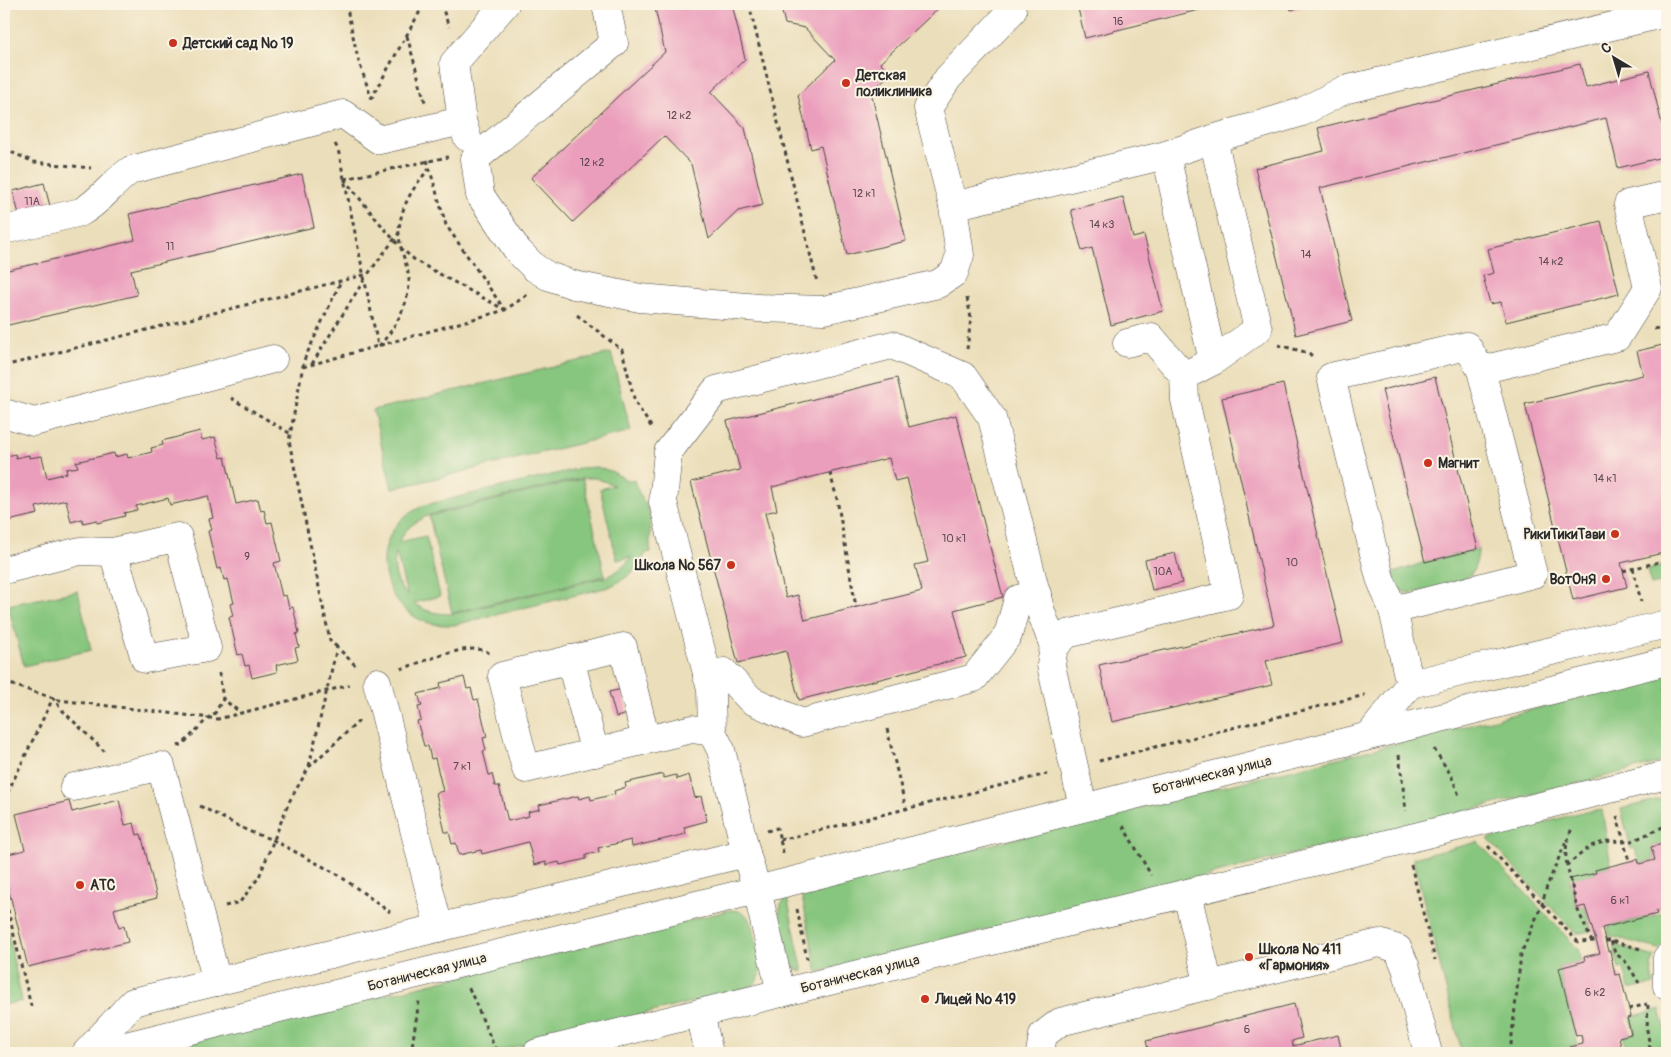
<svg xmlns="http://www.w3.org/2000/svg" width="1671" height="1057" font-family="Pangolin,sans-serif">
<style>
.green{fill:#87c67e;stroke:#597854;fill-rule:evenodd}
.building{fill:#eb9ebc;fill-rule:evenodd}
.lines{fill:none;stroke-linecap:round;stroke-linejoin:round}
.minor-casing{stroke:#484640;stroke-width:29}
.path{stroke:#484640;stroke-width:3;stroke-dasharray:4 4;stroke-linecap:butt}
.minor{stroke:#fff;stroke-width:28}
.poi-dot{fill:#c8321e;stroke:#fcf5e5;stroke-width:2}
.labels{text-anchor:middle;dominant-baseline:central;stroke-width:4;stroke-linejoin:round;paint-order:stroke}
.number-label{font-size:11px;fill:#5b484f}
.poi-label{font-size:14px;font-weight:bold;fill:#2b2b2b;stroke:#fcf5e5;text-anchor:start}
.street-label{font-size:14px;fill:#2b2b2b;stroke:#fcf5e5}
</style>
<rect width="100%" height="100%" fill="#fcf5e5"/>
<filter id="ink" filterUnits="userSpaceOnUse"><feTurbulence type="fractalNoise" baseFrequency=".02" numOctaves="2"/><feDisplacementMap in="SourceGraphic" scale="10" xChannelSelector="R" yChannelSelector="G"/><feConvolveMatrix kernelMatrix="1 2 1 2 8 2 1 2 1" color-interpolation-filters="sRGB"/></filter>
<filter id="wash" filterUnits="userSpaceOnUse"><feTurbulence type="fractalNoise" baseFrequency=".0096" numOctaves="4" result="noise"/><feDisplacementMap in="SourceGraphic" scale="20" xChannelSelector="R" yChannelSelector="G"/><feGaussianBlur stdDeviation="1.12" result="paint"/><feColorMatrix in="noise" values="0 0 0 0 0 0 0 0 0 0 0 0 0 0 0 0 0 1.4 0 .05"/><feComposite in="paint" operator="in"/></filter>
<g filter="url(#wash)">
<rect width="100%" height="100%" fill="#ebdeba"/>
<!-- green -->
<g class="green">
<polygon points="611,353 631,431 392,489 373,410"/>
<path d="M596,467L611,471L629,481L634,480C637,492 645,501 649,512C653,526 648,539 651,552L646,553C638,570 626,579 609,587L454,625C443,625 433,625 423,621C384,605 371,554 399,522C407,514 416,509 425,505L581,468ZM582,478H595L614,485L600,489L617,560L631,557C625,567 616,572 606,577L452,614C438,614 425,612 414,603L440,596L426,536L399,542C404,529 416,521 429,515ZM396,552L407,595H406C396,583 392,567 396,552Z"/>
<polygon points="583,479 605,576 452,613 429,516"/>
<path d="M1478,549C1478,557 1476,568 1470,575C1462,583 1415,596 1404,592C1396,589 1392,582 1388,575L1425,562Z"/>
<polygon points="1667,565 1667,581 1651,585 1647,570"/>
<polygon points="78,591 91,650 24,666 8,605"/>
<polygon points="1667,676 1667,761 818,972 816,966 801,892"/>
<polygon points="1667,797 1667,843 1651,847 1655,860 1639,864 1635,848 1631,849 1621,809"/>
<polygon points="1602,810 1611,866 1596,870 1596,873 1570,880 1577,908 1585,906 1591,931 1576,934 1488,839 1578,813"/>
<polygon points="1478,842 1578,949 1581,962 1559,968 1578,1045 1570,1047 1572,1053 1462,1053 1413,858"/>
<polygon points="787,897 803,972 797,970 791,963 779,913 781,904"/>
<path d="M731,910C737,910 741,911 746,915C753,922 762,960 761,971C760,978 756,983 751,987L490,1053H148Z"/>
<polygon points="1667,912 1667,941 1659,949 1610,936 1608,927"/>
<polygon points="4,914 22,1001 4,1005"/>
<polygon points="1614,945 1655,957 1651,965 1654,984 1629,989 1624,968 1619,969"/>
<polygon points="1660,1009 1667,1036 1667,1044 1640,1051 1639,1047 1627,1051 1623,1036 1635,1033 1631,1017"/>
</g>
<g id="blocks">
<!-- building -->
<g class="building">
<polygon points="654,4 732,4 745,59 711,92 745,128 763,205 738,211 709,239 691,164 664,136 573,222 531,178 665,52"/>
<polygon points="780,4 943,4 880,63 890,74 871,92 906,241 847,255 821,146 811,149 798,95 835,60 805,28 785,24"/>
<polygon points="1077,4 1223,4 1085,38"/>
<polygon points="1289,4 1314,4 1291,10"/>
<polygon points="1580,64 1586,87 1649,71 1667,145 1667,156 1618,168 1606,118 1320,188 1352,321 1296,335 1255,168 1324,151 1318,128"/>
<polygon points="302,174 314,227 131,270 137,295 4,326 4,271 135,240 129,214"/>
<polygon points="44,183 51,210 20,218 13,191"/>
<polygon points="1123,197 1133,238 1144,235 1163,311 1111,325 1092,248 1082,251 1071,210"/>
<polygon points="1601,221 1619,294 1506,322 1501,302 1490,304 1483,276 1494,273 1488,249"/>
<polygon points="1667,344 1667,552 1621,563 1627,587 1573,600 1525,404 1643,375 1637,351"/>
<polygon points="1435,377 1478,549 1425,562 1382,390"/>
<path d="M897,378L909,427L956,415L1003,597L954,610L966,657L799,700L786,651L738,663L691,482L740,470L727,421ZM889,458L895,481L907,478L928,562L915,565L922,591L805,620L798,595L786,598L765,513L777,510L772,487Z"/>
<polygon points="1283,384 1343,643 1266,661 1272,685 1112,722 1099,665 1274,625 1222,398"/>
<polygon points="200,431 202,440 215,437 221,458 225,457 236,504 258,499 261,511 264,510 267,523 272,522 281,561 274,563 282,596 286,595 289,608 293,607 299,633 296,634 299,647 295,648 298,660 276,665 277,672 252,678 249,665 245,666 242,654 238,655 229,617 233,616 230,604 234,603 228,579 224,580 221,568 217,569 208,531 212,530 209,519 213,518 208,496 170,505 168,498 136,506 137,510 124,513 125,516 97,523 97,520 83,523 82,519 71,522 66,500 36,507 38,514 4,522 4,457 15,454 16,458 29,455 29,458 42,456 47,478 67,473 66,469 78,467 76,462 114,453 115,457 127,454 128,458 152,452 151,448 163,445 162,441"/>
<polygon points="1175,553 1182,583 1152,590 1145,560"/>
<polygon points="464,677 467,689 471,688 474,700 478,699 487,737 483,738 486,750 483,751 489,775 492,774 495,786 499,786 508,821 529,816 528,812 540,809 539,805 578,796 579,799 590,796 591,800 615,794 614,791 626,787 625,783 663,774 664,778 676,775 677,779 689,775 695,798 701,796 707,821 684,827 686,834 632,847 631,840 598,848 599,852 586,855 586,859 560,865 559,862 546,865 546,862 534,865 528,842 482,854 481,850 459,855 456,843 452,844 449,832 445,832 436,793 443,791 435,758 431,759 428,746 424,746 417,721 421,720 418,707 422,706 418,694 441,688 440,683"/>
<polygon points="622,689 628,714 616,717 609,692"/>
<polygon points="119,800 125,825 134,823 137,835 141,834 157,898 114,909 119,928 124,926 128,942 28,967 4,871 4,855 25,850 16,814 69,801 72,812"/>
<polygon points="1667,843 1667,893 1663,894 1667,908 1656,911 1657,914 1602,928 1608,951 1610,951 1615,975 1620,974 1631,1017 1627,1018 1631,1034 1619,1037 1622,1052 1627,1051 1627,1053 1572,1053 1570,1047 1583,1044 1581,1035 1576,1036 1559,968 1585,961 1584,957 1600,953 1585,906 1577,908 1570,879 1596,873 1595,870 1638,859 1639,864 1655,860 1651,847"/>
<polygon points="1294,1004 1302,1038 1292,1041 1293,1046 1338,1035 1342,1053 1149,1053 1146,1041"/>
</g>
</g>
</g>
<g filter="url(#ink)">
<use href="#blocks" fill-opacity="0" stroke="#484640" stroke-width="1"/>
<g class="lines">
<defs>
<g id="minor">
<polyline points="606,4 614,43 475,159 480,195 518,251 535,268 548,276 574,285 640,298 759,308 824,310 938,284 954,273 960,255 953,206"/>
<polyline points="1010,4 1012,11 948,78 928,108 953,206 1166,155"/>
<polyline points="467,137 462,121 454,63 505,4"/>
<polyline points="1213,139 1166,155 1213,361"/>
<path d="M4,230L81,212C100,202 113,182 131,170L343,114L379,140L462,121"/>
<polyline points="1184,376 1213,361 1258,329 1213,139 1302,112 1344,90 1667,13"/>
<polyline points="4,413 34,422 273,359"/>
<polyline points="4,570 80,551 113,552 178,537 207,648 145,659 113,552"/>
<polyline points="1393,610 1380,578 1331,377 1467,346 1481,370"/>
<polyline points="570,659 595,753"/>
<polyline points="707,676 724,672 751,700 802,723 974,678 1008,635 1018,599 1037,594"/>
<polyline points="377,682 439,928"/>
<polyline points="1410,684 1393,610 1533,574 1481,370 1617,337 1648,288 1628,204 1667,195"/>
<polyline points="712,732 711,689 663,502 668,452 716,390 892,345 963,376 992,418 1040,609 1054,647"/>
<polyline points="1370,735 1410,684 1667,624"/>
<polyline points="646,740 623,647 502,676 526,769 692,729 712,732 721,750 746,853 757,890 781,993"/>
<polyline points="74,787 161,766 217,982"/>
<polyline points="1083,807 1051,665 1054,647 1067,634 1229,595 1185,400 1184,376 1151,337 1127,343"/>
<polyline points="1187,894 1209,986"/>
<polyline points="1667,958 1667,986"/>
<polyline points="700,1013 709,1053"/>
<polyline points="86,1053 133,1002 746,853"/>
<polyline points="97,1053 757,890 1667,661"/>
<polyline points="537,1053 1667,775"/>
<polyline points="1040,1053 1043,1035 1060,1022 1379,943 1398,949 1406,968 1428,1053"/>
</g>
</defs>
<!-- minor casing -->
<use href="#minor" class="minor-casing"/>
<!-- path -->
<g class="path">
<polyline points="346,4 358,59 371,97"/>
<polyline points="441,4 449,27"/>
<polyline points="749,4 817,282"/>
<polyline points="407,36 425,102"/>
<polyline points="371,99 424,4"/>
<polyline points="335,144 338,149 378,346"/>
<polyline points="4,149 34,162 91,168"/>
<polyline points="427,160 446,225 504,309"/>
<polyline points="344,179 377,220 402,249 416,261 505,310"/>
<polyline points="344,179 448,157"/>
<polyline points="967,298 971,318 967,349"/>
<polyline points="577,315 622,350 635,402 652,428"/>
<polyline points="1654,329 1667,326"/>
<polyline points="1278,345 1309,353 1314,358"/>
<path d="M379,346C394,330 410,303 409,280C408,264 398,247 399,230C401,206 413,187 429,169"/>
<polyline points="312,364 364,280"/>
<polyline points="4,366 368,274 399,233"/>
<polyline points="303,367 505,310 527,295"/>
<polyline points="231,398 291,434"/>
<polyline points="830,473 837,499 856,607"/>
<polyline points="1633,568 1641,602"/>
<polyline points="1623,571 1667,560"/>
<polyline points="337,647 330,641 289,441 304,360 341,281"/>
<path d="M401,669C421,663 471,640 489,653"/>
<polyline points="219,673 223,699 241,713"/>
<polyline points="4,682 59,700 218,719 350,685"/>
<polyline points="887,729 906,809"/>
<polyline points="178,746 183,744 208,718 215,713 223,699"/>
<polyline points="1434,749 1451,775 1460,798"/>
<polyline points="1399,755 1406,811"/>
<polyline points="1099,761 1365,695"/>
<polyline points="309,766 337,647 356,666"/>
<polyline points="4,800 53,698 62,710 104,751"/>
<polyline points="200,806 248,831 273,840 337,874 390,912"/>
<polyline points="1617,816 1629,861"/>
<polyline points="1123,826 1151,875"/>
<polyline points="767,831 777,828 784,856"/>
<polyline points="780,840 1047,774"/>
<polyline points="1488,846 1578,942 1596,941"/>
<polyline points="1411,865 1435,960"/>
<path d="M1567,865C1564,851 1567,841 1572,828"/>
<polyline points="4,894 31,1006"/>
<polyline points="225,906 240,902 259,877 289,802 309,767 359,721"/>
<polyline points="797,909 807,959"/>
<polyline points="1605,941 1611,941 1641,949"/>
<polyline points="1611,941 1615,953 1627,963 1639,983"/>
<polyline points="1592,942 1577,908 1567,865 1591,846 1607,841 1630,842 1667,825"/>
<polyline points="469,988 497,1053"/>
<polyline points="1648,1005 1647,1030 1651,1053"/>
<polyline points="1629,1009 1647,1004"/>
<polyline points="411,1053 419,1001"/>
<polyline points="1510,1053 1521,954 1542,904 1547,886 1566,841"/>
<polyline points="1656,1053 1667,1050"/>
</g>
<!-- minor -->
<use href="#minor" class="minor"/>
</g>
</g>
<!-- markers -->
<g class="poi-dot">
<circle cx="173" cy="43" r="5"/>
<circle cx="846" cy="83" r="5"/>
<circle cx="1428" cy="463" r="5"/>
<circle cx="1615" cy="534" r="5"/>
<circle cx="731" cy="565" r="5"/>
<circle cx="1606" cy="579" r="5"/>
<circle cx="80" cy="885" r="5"/>
<circle cx="1249" cy="957" r="5"/>
<circle cx="925" cy="999" r="5"/>
</g>
<g class="labels">
<!-- number labels -->
<g class="number-label">
<text x="1118" y="21">16</text>
<text x="679" y="115">12 к2</text>
<text x="592" y="162">12 к2</text>
<text x="864" y="193">12 к1</text>
<text x="32" y="201">11А</text>
<text x="1102" y="224">14 к3</text>
<text x="170" y="246">11</text>
<text x="1306" y="254">14</text>
<text x="1551" y="261">14 к2</text>
<text x="1605" y="478">14 к1</text>
<text x="954" y="538">10 к1</text>
<text x="247" y="556">9</text>
<text x="1292" y="562">10</text>
<text x="1163" y="571">10А</text>
<text x="462" y="766">7 к1</text>
<text x="1620" y="900">6 к1</text>
<text x="1595" y="992">6 к2</text>
<text x="1247" y="1029">6</text>
</g>
<!-- poi labels -->
<g class="poi-label">
<text x="183" y="43">Детский сад № 19</text>
<text x="856" y="75">Детская<tspan x="856" dy="16">поликлиника</tspan></text>
<text x="1438" y="463">Магнит</text>
<text x="1605" y="534" text-anchor="end">РикиТикиТави</text>
<text x="721" y="565" text-anchor="end">Школа № 567</text>
<text x="1596" y="579" text-anchor="end">ВотОнЯ</text>
<text x="90" y="885">АТС</text>
<text x="1259" y="949">Школа № 411<tspan x="1259" dy="16">«Гармония»</tspan></text>
<text x="935" y="999">Лицей № 419</text>
</g>
<!-- street labels -->
<g class="street-label">
<text transform="translate(1212 775) rotate(-14)">Ботаническая улица</text>
<text transform="translate(427 972) rotate(-14)">Ботаническая улица</text>
<text transform="translate(860 974) rotate(-14)">Ботаническая улица</text>
</g>
</g>
<!-- margin -->
<rect width="1671" height="1057" fill="none" stroke="#fcf5e5" stroke-width="20"/>
<!-- north arrow -->
<g transform="translate(1614 58) rotate(322)" stroke="#fcf5e5" stroke-width="4" paint-order="stroke">
<path d="M0-4L9 19L0 12L-9 19Z" fill="#2b2b2b"/>
<text y="-8" font-size="14" font-weight="bold" text-anchor="middle" fill="#2b2b2b">С</text>
</g>
</svg>
